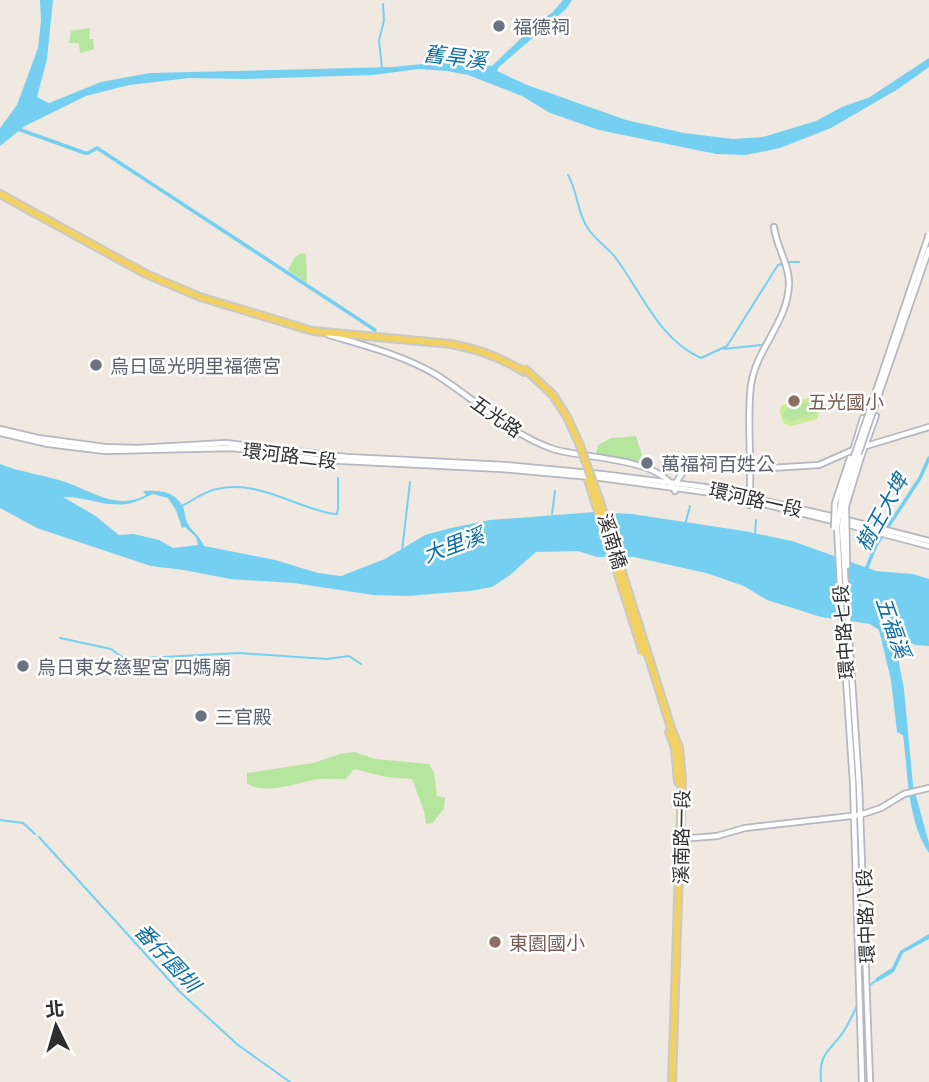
<svg xmlns="http://www.w3.org/2000/svg" width="929" height="1082" font-family="Barlow,'Noto Sans TC',sans-serif">
<style>
.green{fill:#b6e59e}
.pitch{fill:#c9ec9a;fill-rule:evenodd}
.water{fill:#75cff0;fill-rule:evenodd}
.lines{fill:none;stroke-linecap:round;stroke-linejoin:round}
.stream{stroke:#75cff0;stroke-width:2}
.canal{stroke:#75cff0;stroke-width:3.5}
.minor-casing{stroke:#b4b7c1;stroke-width:8}
.major-casing{stroke:#c9c9c9;stroke-width:10}
.minor{stroke:#fff;stroke-width:4.5}
.major{stroke:#f2d163;stroke-width:6}
.minor-bridge-casing{stroke:#b4b7c1;stroke-width:8;stroke-linecap:butt}
.major-bridge-casing{stroke:#c9c9c9;stroke-width:10;stroke-linecap:butt}
.minor-bridge{stroke:#fff;stroke-width:4.5}
.major-bridge{stroke:#f2d163;stroke-width:6}
.worship-dot{fill:#6b7280;stroke:#fff;stroke-width:2.5}
.education-dot{fill:#8d6e63;stroke:#fff;stroke-width:2.5}
.labels{text-anchor:middle;dominant-baseline:central;stroke-width:5;stroke-linejoin:round;paint-order:stroke}
.worship-label{font-size:19px;fill:#5b616d;stroke:#fff;text-anchor:start}
.education-label{font-size:19px;fill:#785e54;stroke:#fff;text-anchor:start}
.street-label{font-size:19px;fill:#2e2e2e;stroke:#fff}
.water-label{font-size:21px;font-style:italic;fill:#0d6fa3;stroke:#fff}
</style>
<rect width="100%" height="100%" fill="#efe9e1"/>
<!-- green -->
<g class="green">
<polygon points="90,28 89,39 93,39 94,49 80,53 79,43 69,43 71,31"/>
<polygon points="302,253 306,254 307,283 288,270 295,257"/>
<polygon points="808,401 816,405 816,414 790,422 783,417 783,413 787,408"/>
<polygon points="636,436 642,455 639,461 596,454 598,445 611,438"/>
<path d="M355,752L375,759L429,764L434,773L437,796L445,798L444,808L433,823L426,824L424,811L412,779L386,777L354,769L346,779C335,779 323,778 312,780C296,784 261,795 247,783V773L313,763L340,754Z"/>
</g>
<!-- pitch -->
<path class="pitch" d="M815,396L820,408L817,419L791,426L783,423L780,411L782,405ZM808,401L816,405V414L790,422L783,417V413L787,408Z"/>
<!-- water -->
<g class="water">
<polygon points="40,0 53,0 47,59 37,97 49,103 101,82 150,73 393,67 442,62 458,63 471,67 476,65 492,66 538,22 553,12 563,0 572,0 566,9 499,67 497,71 527,85 626,120 684,133 733,139 763,137 816,121 842,107 870,97 929,58 929,67 898,89 831,128 780,148 746,155 716,154 599,130 550,113 522,96 468,75 447,71 419,69 373,75 245,79 189,78 129,85 86,96 25,126 0,146 0,128 17,105 38,48 41,21"/>
<path d="M0,464C22,473 46,475 68,483C94,493 119,510 146,495L143,491C159,490 175,491 183,507C185,512 185,519 188,524C192,532 198,533 204,546L275,560L318,573L341,576L385,559L425,535L451,528L490,520L595,512L632,514L744,531L792,541L876,571L913,574L929,579V646L915,645L886,628L898,658L904,689L913,785L929,843V853C907,820 908,773 903,735L897,732L891,680L879,630L870,624L821,617L767,600L744,586L706,573L634,557H597L578,551L536,552L510,575L492,587L470,591L407,596L373,595L294,583L230,579L184,570L151,566L37,528L0,508ZM153,494L168,498L176,510L182,528L185,527L196,537L198,545L173,548L159,540L134,534L119,535L94,515L63,497C84,496 105,507 126,504C135,503 144,498 153,494Z"/>
<polygon points="929,934 929,939 903,953 894,972 877,982 876,978 892,968 900,951"/>
</g>
<g class="lines">
<!-- stream -->
<g class="stream">
<polyline points="382,68 379,40 384,21 383,4"/>
<path d="M568,175C578,192 577,214 589,230C596,240 607,247 615,257C641,291 659,340 701,358L727,346L778,265L788,262H799"/>
<polyline points="724,349 761,345"/>
<path d="M182,506C193,500 205,491 217,489C257,479 296,508 334,514H337L338,509V478"/>
<polyline points="552,514 555,491"/>
<polyline points="685,525 690,506"/>
<polyline points="755,533 756,520"/>
<polyline points="402,551 410,482"/>
<polyline points="60,638 111,649 125,659 239,653 327,659 349,656 361,664"/>
<polyline points="0,820 23,823 35,834"/>
<polyline points="39,837 180,992 238,1045 290,1082"/>
<polyline points="868,987 878,979"/>
<path d="M821,1082C818,1050 832,1051 845,1029C850,1021 854,1012 858,1004"/>
</g>
<!-- canal -->
<g class="canal">
<polyline points="18,129 85,153 88,153 97,148 375,330"/>
<polyline points="865,572 876,545 920,478 929,458"/>
</g>
<defs>
<g id="minor">
<path d="M329,335C366,346 402,355 435,374C474,398 509,434 553,449C584,459 662,457 675,491"/>
<polyline points="0,429 38,438 105,447 137,448 226,443 347,457 505,465 601,474 705,487 835,517"/>
<polyline points="0,433 48,444 105,451 232,448 323,460 502,469 601,478 727,495 837,522"/>
<polyline points="853,451 863,418"/>
<polyline points="861,457 876,416"/>
<polyline points="676,483 684,470 699,465 770,468 819,465 853,450 929,427"/>
<path d="M749,505C753,465 746,424 751,385C756,349 788,322 789,284C790,266 776,246 774,227"/>
<polyline points="843,519 929,541"/>
<polyline points="845,524 929,546"/>
<polyline points="841,605 853,783 862,1082"/>
<polyline points="847,606 859,784 870,1082"/>
<polyline points="680,839 717,836 745,828 860,815 881,808 904,794 929,788"/>
</g>
<g id="major">
<path d="M0,194L146,274L200,297L313,331L451,344C478,349 501,357 524,372"/>
<polyline points="669,732 675,748 678,782"/>
<polyline points="672,1082 682,779 679,747 672,731"/>
</g>
</defs>
<!-- minor casing -->
<use href="#minor" class="minor-casing"/>
<!-- major casing -->
<use href="#major" class="major-casing"/>
<!-- minor -->
<use href="#minor" class="minor"/>
<!-- major -->
<use href="#major" class="major"/>
<defs>
<g id="minor-bridge">
<polyline points="834,528 835,503 850,458"/>
<polyline points="847,566 846,506 861,457"/>
<polyline points="841,605 837,527 843,489 929,234"/>
<polyline points="847,606 842,527 846,490 929,249"/>
</g>
<g id="major-bridge">
<polyline points="524,368 553,395 567,417 579,443 600,502 672,731"/>
<polyline points="588,480 643,653"/>
</g>
</defs>
<!-- minor-bridge casing -->
<use href="#minor-bridge" class="minor-bridge-casing"/>
<!-- major-bridge casing -->
<use href="#major-bridge" class="major-bridge-casing"/>
<!-- minor-bridge -->
<use href="#minor-bridge" class="minor-bridge"/>
<!-- major-bridge -->
<use href="#major-bridge" class="major-bridge"/>
</g>
<!-- markers -->
<g class="worship-dot">
<circle cx="499" cy="26" r="7"/>
<circle cx="96" cy="365" r="7"/>
<circle cx="647" cy="463" r="7"/>
<circle cx="23" cy="666" r="7"/>
<circle cx="201" cy="716" r="7"/>
</g>
<g class="education-dot">
<circle cx="794" cy="401" r="7"/>
<circle cx="495" cy="942" r="7"/>
</g>
<g class="labels">
<!-- worship labels -->
<g class="worship-label">
<text x="513" y="26">福德祠</text>
<text x="110" y="365">烏日區光明里福德宮</text>
<text x="661" y="463">萬福祠百姓公</text>
<text x="37" y="666">烏日東女慈聖宮 四媽廟</text>
<text x="215" y="716">三官殿</text>
</g>
<!-- education labels -->
<g class="education-label">
<text x="808" y="401">五光國小</text>
<text x="509" y="942">東園國小</text>
</g>
<!-- street labels -->
<g class="street-label">
<text transform="translate(497 416) rotate(35)">五光路</text>
<text transform="translate(290 455) rotate(7)">環河路二段</text>
<text transform="translate(756 499) rotate(13)">環河路一段</text>
<text transform="translate(613 541) rotate(73)">溪南橋</text>
<text transform="translate(843 632) rotate(-94)">環中路七段</text>
<text transform="translate(681 837) rotate(-89)">溪南路一段</text>
<text transform="translate(865 916) rotate(-92)">環中路八段</text>
</g>
<!-- water labels -->
<g class="water-label">
<text transform="translate(455 56) rotate(7)">舊旱溪</text>
<text transform="translate(881 512) rotate(-61)">樹王大埤</text>
<text transform="translate(453 544) rotate(-20)">大里溪</text>
<text transform="translate(894 627) rotate(71)">五福溪</text>
<text transform="translate(168 957) rotate(47)">番仔園圳</text>
</g>
</g>
<!-- north arrow -->
<g transform="translate(56 1026) rotate(355)" stroke="#ffffff" stroke-width="5" paint-order="stroke">
<path d="M0-5L12 26L0 18L-12 26Z" fill="#2e2e2e"/>
<text y="-10" font-size="19" font-weight="bold" text-anchor="middle" fill="#2e2e2e">北</text>
</g>
</svg>
